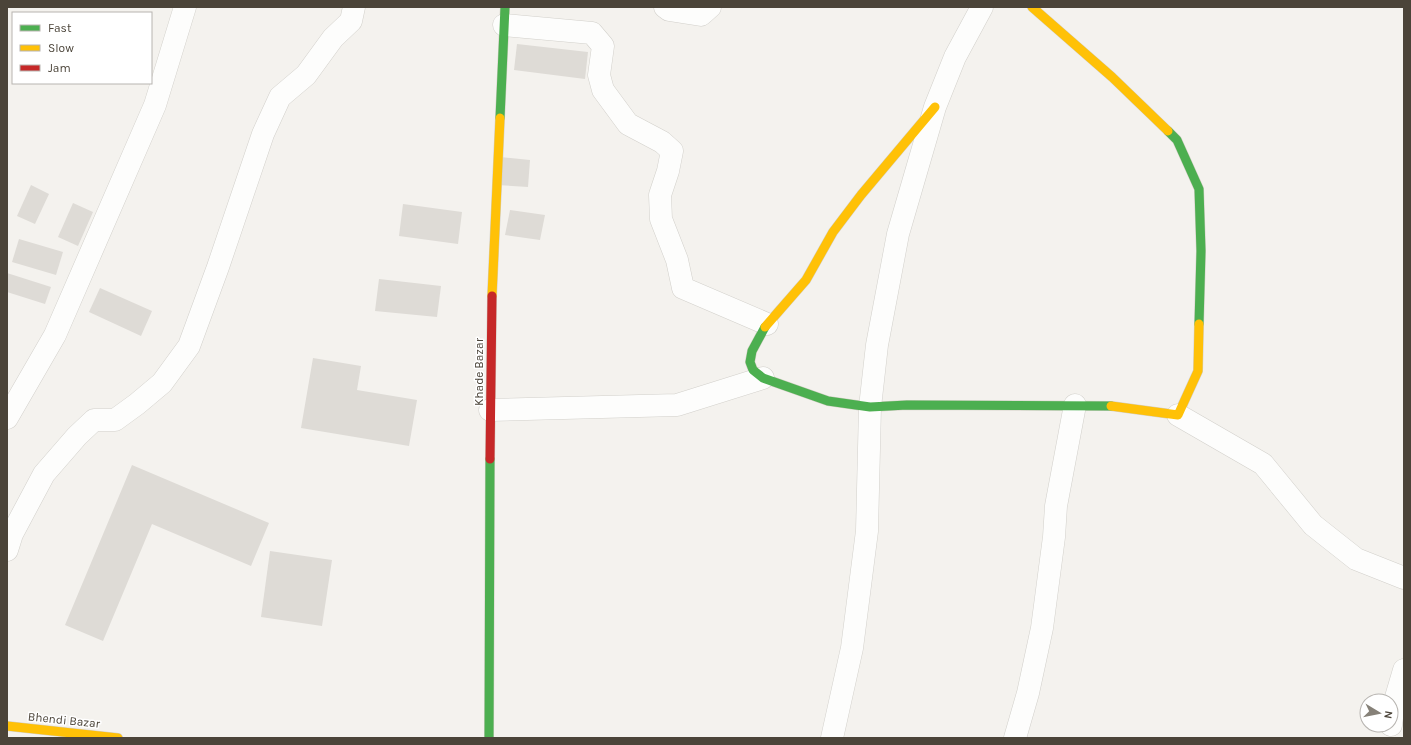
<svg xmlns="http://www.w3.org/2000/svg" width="1411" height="745" font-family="Karla,sans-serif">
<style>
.building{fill:#dedbd6}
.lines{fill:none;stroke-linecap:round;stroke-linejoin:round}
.street-casing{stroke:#d2d0cb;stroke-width:23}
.fast-casing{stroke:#d3cfc5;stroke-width:10}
.slow-casing{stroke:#d3cfc5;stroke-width:10}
.jam-casing{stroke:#d3cfc5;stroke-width:10}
.street{stroke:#fdfdfc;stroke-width:22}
.fast{stroke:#4caf50;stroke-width:9}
.slow{stroke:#ffc107;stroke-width:9}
.jam{stroke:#c62828;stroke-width:9}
.labels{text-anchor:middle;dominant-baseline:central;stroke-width:3;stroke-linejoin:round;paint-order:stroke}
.street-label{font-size:12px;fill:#4b4439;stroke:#fff}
</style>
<rect width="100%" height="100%" fill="#f4f2ee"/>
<!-- building -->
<g class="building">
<polygon points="517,44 588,52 585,79 514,70"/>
<polygon points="500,157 530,160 528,187 497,185"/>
<polygon points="31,185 49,194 35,224 17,216"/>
<polygon points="73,203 93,212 78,246 58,237"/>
<polygon points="403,204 462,212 458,244 399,236"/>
<polygon points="510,210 545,215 540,240 505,235"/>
<polygon points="19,239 63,252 56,275 12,262"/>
<polygon points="7,273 51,287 45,304 7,292"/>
<polygon points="379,279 441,286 437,317 375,311"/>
<polygon points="100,288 152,311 141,336 89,312"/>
<polygon points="313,358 361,366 357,390 417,400 409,446 301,428"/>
<polygon points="132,465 269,523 251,566 152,524 103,641 65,625"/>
<polygon points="270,551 332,560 322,626 261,617"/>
</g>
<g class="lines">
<defs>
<g id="street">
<polyline points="665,7 669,10 701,15 710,7"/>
<polyline points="504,25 592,33 603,46 599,75 603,90 628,124 662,142 672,151 668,171 660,195 661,219 677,260 683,288 767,324"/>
<polyline points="490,410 677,405 763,378"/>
<polyline points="1178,415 1263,464 1313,525 1356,559 1404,578"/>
<polyline points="7,418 55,335 155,105 185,7"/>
<polyline points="7,550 12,534 44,474 77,436 94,420 115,420 137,404 162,383 189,346 218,267 263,134 280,97 306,75 333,38 351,21 354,7"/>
<polyline points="1391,725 1394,704 1404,670"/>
<polyline points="832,738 852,648 867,531 870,407 877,345 898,234 935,107 955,57 982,7"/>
<polyline points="1015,738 1028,693 1042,628 1054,537 1056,506 1075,405"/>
</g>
<g id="fast">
<polyline points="500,118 505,7"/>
<polyline points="1168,131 1177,140 1199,189 1201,251 1199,324"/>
<polyline points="765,327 752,351 750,362 753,370 763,378 828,401 870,407 907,405 1111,406"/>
<polyline points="489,738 490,459"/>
</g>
<g id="slow">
<polyline points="1032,7 1112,77 1168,131"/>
<polyline points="492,296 500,118"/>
<polyline points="765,327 806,280 833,232 861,195 935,107"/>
<polyline points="1111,406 1178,415 1198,371 1199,324"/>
<polyline points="7,726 118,738"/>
</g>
<polyline id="jam" points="490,459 492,296"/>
</defs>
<!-- street casing -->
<use href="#street" class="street-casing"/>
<!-- fast casing -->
<use href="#fast" class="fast-casing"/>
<!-- slow casing -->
<use href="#slow" class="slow-casing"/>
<!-- jam casing -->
<use href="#jam" class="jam-casing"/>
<!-- street -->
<use href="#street" class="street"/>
<!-- fast -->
<use href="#fast" class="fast"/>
<!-- slow -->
<use href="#slow" class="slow"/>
<!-- jam -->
<use href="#jam" class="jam"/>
</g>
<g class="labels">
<!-- street labels -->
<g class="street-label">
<text transform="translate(479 372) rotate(-90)">Khade Bazar</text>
<text transform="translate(64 720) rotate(6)">Bhendi Bazar</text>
</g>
</g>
<!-- border -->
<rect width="1411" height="745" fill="none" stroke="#4b4439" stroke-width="16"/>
<!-- legend -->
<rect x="12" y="12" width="140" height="72" fill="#ffffff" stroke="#b7b4b0"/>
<rect x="20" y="25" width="20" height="6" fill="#4caf50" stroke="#b7b4b0"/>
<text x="48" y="32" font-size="12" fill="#4b4439">Fast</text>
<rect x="20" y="45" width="20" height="6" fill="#ffc107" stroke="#b7b4b0"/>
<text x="48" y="52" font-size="12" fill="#4b4439">Slow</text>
<rect x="20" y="65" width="20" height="6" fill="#c62828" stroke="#b7b4b0"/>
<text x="48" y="72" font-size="12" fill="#4b4439">Jam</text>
<!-- north arrow -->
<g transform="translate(1379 713) rotate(100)"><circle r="19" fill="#ffffff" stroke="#b7b4b0"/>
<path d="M0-3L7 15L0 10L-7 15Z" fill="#868178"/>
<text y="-6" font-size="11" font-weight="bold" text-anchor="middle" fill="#4b4439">N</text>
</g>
</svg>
